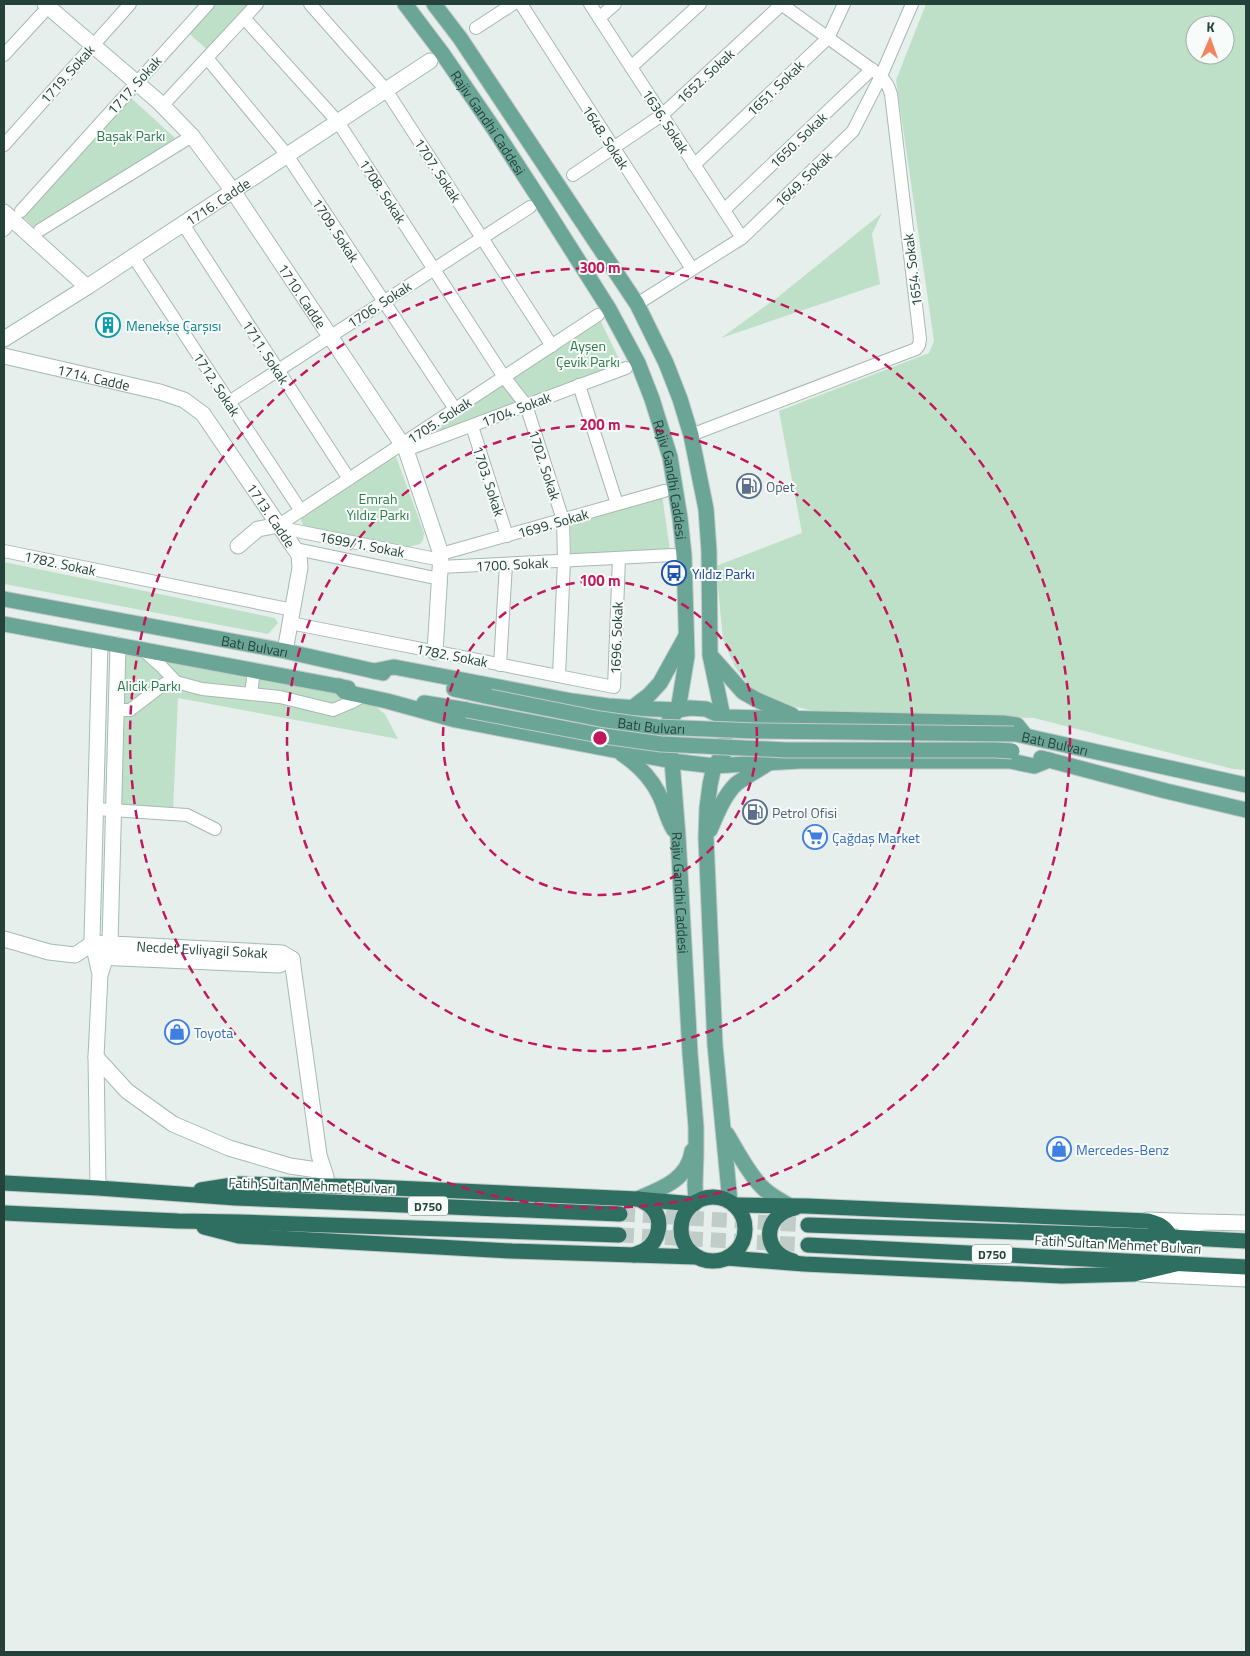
<svg xmlns="http://www.w3.org/2000/svg" width="1250" height="1656" font-family="'Titillium Web',sans-serif">
<style>
.green{fill:#bfe0c8;fill-rule:evenodd}
.lines{fill:none;stroke-linecap:round;stroke-linejoin:round}
.highway-tunnel{stroke:#bfccc8;stroke-width:15;stroke-dasharray:15 8;stroke-linecap:butt}
.street-casing{stroke:#a8b8b2;stroke-width:14}
.secondary-casing{stroke:#a4bbb3;stroke-width:17}
.primary-casing{stroke:#c2cac8;stroke-width:17}
.highway-casing{stroke:#c2cac8;stroke-width:17}
.street{stroke:#fff;stroke-width:12}
.secondary{stroke:#fff;stroke-width:15}
.primary{stroke:#6aa596;stroke-width:15}
.highway{stroke:#2f6f62;stroke-width:15}
.primary-bridge-casing{stroke:#c2cac8;stroke-width:17;stroke-linecap:butt}
.primary-bridge{stroke:#6aa596;stroke-width:15}
.ring{fill:none;stroke:#c2185b;stroke-width:2.5;stroke-dasharray:9 6}
.labels{text-anchor:middle;dominant-baseline:central;stroke-width:4;stroke-linejoin:round;paint-order:stroke}
.shield{fill:#f7fbf9;stroke:#637a73;stroke-width:1}
.shield-label{font-size:12px;font-weight:bold;fill:#24423a}
.street-label{font-size:14px;fill:#24423a;stroke:#f7fbf9}
.park-label{font-size:14px;fill:#2d7a4b;stroke:#f7fbf9}
.culture-label{font-size:14px;fill:#0d838f;stroke:#f7fbf9;text-anchor:start}
.service-label{font-size:14px;fill:#4e5e75;stroke:#f7fbf9;text-anchor:start}
.transit-label{font-size:14px;fill:#164399;stroke:#f7fbf9;text-anchor:start}
.shop-label{font-size:14px;fill:#366cbe;stroke:#f7fbf9;text-anchor:start}
.centre{fill:#c2185b;stroke:#f7fbf9;stroke-width:2.5}
.ring-label{font-size:15px;text-anchor:middle;font-weight:bold;fill:#c2185b;stroke:#f7fbf9;stroke-width:4;stroke-linejoin:round;paint-order:stroke}
</style>
<rect width="100%" height="100%" fill="#e6efeb"/>
<!-- green -->
<g class="green">
<polygon points="211,4 253,4 210,52 186,31"/>
<path d="M926,4H1246V770L1233,769L1034,718L814,711L774,702L748,685L735,667L723,640L716,566L802,533L779,411L929,353L934,341L896,80ZM1195,25H1225V55H1195Z"/>
<polygon points="131,98 175,138 36,229 22,216"/>
<polygon points="882,213 872,234 880,284 721,338 778,297"/>
<polygon points="599,318 622,365 526,401 508,378"/>
<polygon points="503,381 520,403 414,441"/>
<polygon points="395,454 424,533 423,540 420,544 408,547 304,526 301,521 302,516"/>
<polygon points="662,495 670,551 571,554 570,521"/>
<polygon points="4,562 275,618 278,623 268,634 4,584"/>
<polygon points="118,645 362,696 385,714 398,739 178,698 173,812 114,810"/>
</g>
<g class="lines">
<!-- highway-tunnel -->
<g class="highway-tunnel">
<polyline points="620,1214 808,1225"/>
<polyline points="619,1235 808,1245"/>
</g>
<defs>
<g id="street">
<polyline points="310,4 386,90 552,346"/>
<polyline points="521,4 692,269"/>
<polyline points="590,4 742,238"/>
<polyline points="244,18 338,122 504,377 526,405 563,520 564,561 559,676"/>
<polyline points="599,18 615,4"/>
<polyline points="476,28 513,4"/>
<polyline points="4,55 51,4"/>
<polyline points="207,58 287,155 455,409"/>
<polyline points="631,67 700,4"/>
<polyline points="163,105 257,4"/>
<polyline points="4,145 130,4"/>
<polyline points="694,165 828,38 844,4"/>
<polyline points="573,175 662,115 782,4"/>
<polyline points="724,210 872,69"/>
<polyline points="21,211 208,4"/>
<polyline points="183,224 349,479"/>
<polyline points="4,230 12,220"/>
<polyline points="40,230 192,136"/>
<polyline points="133,256 301,511"/>
<polyline points="637,304 742,238 853,131 881,76 912,4"/>
<polyline points="579,385 617,504"/>
<polyline points="229,402 530,207"/>
<polyline points="472,426 507,536"/>
<polyline points="691,435 916,349 919,345 920,339 891,94 888,86 881,76 781,4"/>
<polyline points="406,450 626,368"/>
<polyline points="279,525 598,315"/>
<polyline points="282,528 441,560"/>
<polyline points="296,549 440,579"/>
<polyline points="4,551 293,610"/>
<polyline points="441,554 664,491"/>
<polyline points="440,567 673,555"/>
<polyline points="290,623 614,687 619,558"/>
<polyline points="143,650 161,666 176,682"/>
<polyline points="500,665 506,564"/>
<polyline points="251,694 254,670"/>
<polyline points="117,710 130,710 164,684 176,682 202,689 280,697 333,710 352,702 362,696"/>
<polyline points="96,809 187,815 215,829"/>
</g>
<g id="secondary">
<path id="s1" d="M45,4L159,102L192,136L233,191L402,444L406,450L441,554L435,652"/>
<polyline points="4,212 87,287"/>
<path id="s2" d="M4,339L87,287L430,61"/>
<path id="s3" d="M4,356L160,392L184,400L203,414L299,555L300,568L285,651"/>
<polyline points="238,546 258,529 279,525"/>
<path id="s4" d="M4,939L49,952L75,955L93,943L282,953L292,959"/>
<polyline points="97,957 279,965 292,959"/>
<polyline points="292,959 319,1155 326,1177"/>
<polyline points="101,972 110,943 118,645"/>
<polyline points="96,1057 127,1091 173,1124 229,1148 290,1166 324,1171"/>
<polyline points="98,1188 96,1057 100,974 92,939 100,642"/>
<polyline points="1148,1220 1200,1222"/>
<path d="M1182,1238C1187,1228 1193,1224 1204,1222L1246,1223"/>
<polyline points="1141,1274 1246,1279"/>
</g>
<g id="primary">
<path id="s5" d="M405,4L442,53L494,129L540,200L609,309L638,363L652,399L670,457L680,518L684,555L687,656L678,710L669,720L666,737L672,761L678,836L690,1053L696,1127V1155L695,1185L696,1202"/>
<polyline points="434,4 460,38 637,304 666,363 680,399 691,435 706,509 709,551 710,655 723,717 725,743 724,753 714,766 710,785 707,808 706,838 715,1045 730,1202"/>
<path id="s6" d="M4,599L285,651L383,673"/>
<polyline points="4,624 348,688"/>
<polyline points="711,656 743,692 757,700 792,715"/>
<polyline points="374,671 394,667 572,701 608,706 653,709 678,710 690,708 706,709 723,717 1003,723 1017,725 1025,735"/>
<polyline points="339,686 345,692 387,701 456,720 672,761 714,766 799,761 1010,761 1034,766 1049,760"/>
<polyline points="454,689 490,697"/>
<polyline points="424,703 467,710"/>
<polyline points="632,708 649,695 660,683 686,636"/>
<path id="s7" d="M1016,734L1246,785"/>
<path d="M622,754C640,766 654,781 662,801C666,811 668,821 674,830"/>
<polyline points="1041,758 1166,791 1246,810"/>
<path d="M710,830C717,814 723,797 736,784C745,777 757,771 767,764"/>
<path d="M727,1134C737,1151 747,1171 761,1186C769,1195 780,1200 790,1206"/>
<path d="M637,1199C661,1189 688,1180 692,1151"/>
</g>
<g id="highway">
<polyline points="4,1183 98,1188 236,1198 620,1214"/>
<polyline points="201,1190 239,1184 372,1187 637,1199 694,1204"/>
<circle cx="713" cy="1229" r="32"/>
<path d="M734,1205L806,1206L1148,1221C1160,1224 1165,1227 1171,1237"/>
<polyline points="4,1213 178,1221 239,1222 619,1235"/>
<polyline points="808,1225 1171,1237 1246,1241"/>
<polyline points="204,1227 239,1236 512,1251 696,1257"/>
<polyline points="808,1245 1246,1267"/>
<path d="M634,1255C637,1253 642,1252 645,1250C659,1241 664,1220 652,1208C649,1204 643,1202 639,1199"/>
<polyline points="727,1258 804,1264 1062,1276 1134,1274 1176,1264"/>
<path d="M793,1261C761,1252 762,1215 795,1208"/>
</g>
</defs>
<!-- street casing -->
<use href="#street" class="street-casing"/>
<!-- secondary casing -->
<use href="#secondary" class="secondary-casing"/>
<!-- primary casing -->
<use href="#primary" class="primary-casing"/>
<!-- highway casing -->
<use href="#highway" class="highway-casing"/>
<!-- street -->
<use href="#street" class="street"/>
<!-- secondary -->
<use href="#secondary" class="secondary"/>
<!-- primary -->
<use href="#primary" class="primary"/>
<!-- highway -->
<use href="#highway" class="highway"/>
<defs>
<g id="primary-bridge">
<path id="s8" d="M490,697L600,719L657,727L756,731L1014,734"/>
<polyline points="467,710 604,736 661,744 786,750 995,750 1012,751"/>
</g>
</defs>
<!-- primary-bridge casing -->
<use href="#primary-bridge" class="primary-bridge-casing"/>
<!-- primary-bridge -->
<use href="#primary-bridge" class="primary-bridge"/>
</g>
<!-- distance rings -->
<g class="ring">
<circle cx="600" cy="738" r="157"/>
<circle cx="600" cy="738" r="313"/>
<circle cx="600" cy="738" r="470"/>
</g>
<!-- icons -->
<defs>
<symbol id="building-ring" viewBox="-11 -11 22 22"><circle r="9.5" fill="#f7fbf9" stroke="#0f9aa8" stroke-width="1.5"/><path d="M-4-6H4V6H1V3H-1V6H-4ZM-2.5-4.3h1.7v1.8h-1.7ZM.8-4.3h1.7v1.8H.8ZM-2.5-1h1.7V.8h-1.7ZM.8-1h1.7V.8H.8Z" fill="#0f9aa8"/></symbol>
<symbol id="fuel-ring" viewBox="-11 -11 22 22"><circle r="9.5" fill="#f7fbf9" stroke="#5c6f8a" stroke-width="1.5"/><path d="M-5.5-6h7V0h2V4h1.3V-2.5L3-4.5l.8-.8L6-3V5H2.5V1h-1V6h-7ZM-4.2-4.7v3.2H.2V-4.7Z" fill="#5c6f8a"/></symbol>
<symbol id="bus-ring" viewBox="-11 -11 22 22"><circle r="9.5" fill="#f7fbf9" stroke="#1a4fb4" stroke-width="1.5"/><path d="M-5-6H5V4H4V6H2V4H-2V6H-4V4H-5ZM-3.5-4V0h7V-4ZM-3.5 1.2v1.5H-2V1.2ZM2 1.2v1.5H3.5V1.2Z" fill="#1a4fb4"/></symbol>
<symbol id="supermarket-ring" viewBox="-11 -11 22 22"><circle r="9.5" fill="#f7fbf9" stroke="#3f7fe0" stroke-width="1.5"/><path d="M-6-5.5h2.5l.6 2H6L4.5 2H-2.5L-4.4-4H-6ZM-1.5 3.2a1.3 1.3 0 1 0 .1 0ZM3 3.2a1.3 1.3 0 1 0 .1 0Z" fill="#3f7fe0"/></symbol>
<symbol id="shop-ring" viewBox="-11 -11 22 22"><circle r="9.5" fill="#f7fbf9" stroke="#3f7fe0" stroke-width="1.5"/><path d="M-5-2.5h2.3a2.7 3.5 0 0 1 5.4 0H5L5.5 6h-11ZM-1.5-2.5h3a1.5 2.3 0 0 0-3 0Z" fill="#3f7fe0"/></symbol>
</defs>
<g fill-rule="evenodd">
<use href="#building-ring" x="94" y="311" width="28" height="28"/>
<use href="#fuel-ring" x="735" y="472" width="28" height="28"/>
<use href="#bus-ring" x="660" y="559" width="28" height="28"/>
<use href="#fuel-ring" x="741" y="798" width="28" height="28"/>
<use href="#supermarket-ring" x="801" y="823" width="28" height="28"/>
<use href="#shop-ring" x="163" y="1018" width="28" height="28"/>
<use href="#shop-ring" x="1045" y="1135" width="28" height="28"/>
</g>
<g class="labels">
<!-- shield labels -->
<g class="shield">
<rect x="408" y="1196.5" width="40" height="19" rx="4"/>
<rect x="972" y="1244.5" width="40" height="19" rx="4"/>
</g>
<g class="shield-label">
<text x="428" y="1206">D750</text>
<text x="992" y="1254">D750</text>
</g>
<!-- street labels -->
<g class="street-label">
<text transform="translate(67 74) rotate(-48)">1719. Sokak</text>
<text transform="translate(705 76) rotate(-43)">1652. Sokak</text>
<text transform="translate(134 85) rotate(-48)">1717. Sokak</text>
<text transform="translate(775 88) rotate(-44)">1651. Sokak</text>
<text transform="translate(666 121) rotate(57)">1636. Sokak</text>
<text stroke="none"><textPath href="#s5" startOffset="145">Rajiv Gandhi Caddesi</textPath></text>
<text transform="translate(606 137) rotate(57)">1648. Sokak</text>
<text transform="translate(798 140) rotate(-44)">1650. Sokak</text>
<text transform="translate(438 170) rotate(57)">1707. Sokak</text>
<text transform="translate(803 179) rotate(-44)">1649. Sokak</text>
<text transform="translate(383 191) rotate(57)">1708. Sokak</text>
<text stroke="none"><textPath href="#s2" startOffset="254">1716. Cadde</textPath></text>
<text transform="translate(336 230) rotate(57)">1709. Sokak</text>
<text transform="translate(912 270) rotate(-97)">1654. Sokak</text>
<text stroke="none"><textPath href="#s1" startOffset="392">1710. Cadde</textPath></text>
<text transform="translate(379 304) rotate(-33)">1706. Sokak</text>
<text transform="translate(266 352) rotate(57)">1711. Sokak</text>
<text stroke="none"><textPath href="#s3" startOffset="92">1714. Cadde</textPath></text>
<text transform="translate(217 384) rotate(57)">1712. Sokak</text>
<text transform="translate(516 409) rotate(-21)">1704. Sokak</text>
<text transform="translate(439 420) rotate(-33)">1705. Sokak</text>
<text transform="translate(545 465) rotate(72)">1702. Sokak</text>
<text stroke="none"><textPath href="#s5" startOffset="550">Rajiv Gandhi Caddesi</textPath></text>
<text transform="translate(489 481) rotate(72)">1703. Sokak</text>
<text stroke="none"><textPath href="#s3" startOffset="331">1713. Cadde</textPath></text>
<text transform="translate(553 523) rotate(-16)">1699. Sokak</text>
<text transform="translate(362 544) rotate(11)">1699/1. Sokak</text>
<text transform="translate(60 563) rotate(12)">1782. Sokak</text>
<text transform="translate(512 564) rotate(-3)">1700. Sokak</text>
<text transform="translate(616 638) rotate(-88)">1696. Sokak</text>
<text stroke="none"><textPath href="#s6" startOffset="255">Batı Bulvarı</textPath></text>
<text transform="translate(452 655) rotate(11)">1782. Sokak</text>
<text stroke="none"><textPath href="#s8" startOffset="164">Batı Bulvarı</textPath></text>
<text stroke="none"><textPath href="#s7" startOffset="40">Batı Bulvarı</textPath></text>
<text stroke="none"><textPath href="#s5" startOffset="970">Rajiv Gandhi Caddesi</textPath></text>
<text stroke="none"><textPath href="#s4" startOffset="204">Necdet Evliyagil Sokak</textPath></text>
<text transform="translate(312 1185) rotate(2)">Fatih Sultan Mehmet Bulvarı</text>
<text transform="translate(1118 1244) rotate(3)">Fatih Sultan Mehmet Bulvarı</text>
</g>
<!-- park labels -->
<g class="park-label">
<text x="131" y="135">Başak Parkı</text>
<text x="588" y="345">Ayşen<tspan x="588" dy="16">Çevik Parkı</tspan></text>
<text x="378" y="498">Emrah<tspan x="378" dy="16">Yıldız Parkı</tspan></text>
<text x="149" y="685">Alicik Parkı</text>
</g>
<!-- culture labels -->
<g class="culture-label">
<text x="126" y="325">Menekşe Çarşısı</text>
</g>
<!-- service labels -->
<g class="service-label">
<text x="766" y="486">Opet</text>
<text x="772" y="812">Petrol Ofisi</text>
</g>
<!-- transit labels -->
<g class="transit-label">
<text x="692" y="573">Yıldız Parkı</text>
</g>
<!-- shop labels -->
<g class="shop-label">
<text x="832" y="837">Çağdaş Market</text>
<text x="194" y="1032">Toyota</text>
<text x="1076" y="1149">Mercedes-Benz</text>
</g>
</g>
<circle cx="600" cy="738" r="8" class="centre"/>
<g class="ring-label">
<text x="600" y="273">300 m</text>
<text x="600" y="430">200 m</text>
<text x="600" y="586">100 m</text>
</g>
<!-- border -->
<rect width="1250" height="1656" fill="none" stroke="#24423a" stroke-width="10"/>
<!-- north arrow -->
<g transform="translate(1210 40) rotate(2)"><circle r="24" fill="#f7fbf9" stroke="#a3b1ad"/>
<path d="M0-4L9 19L0 12L-9 19Z" fill="#f4845f"/>
<text y="-8" font-size="14" font-weight="bold" text-anchor="middle" fill="#24423a">K</text>
</g>
</svg>
